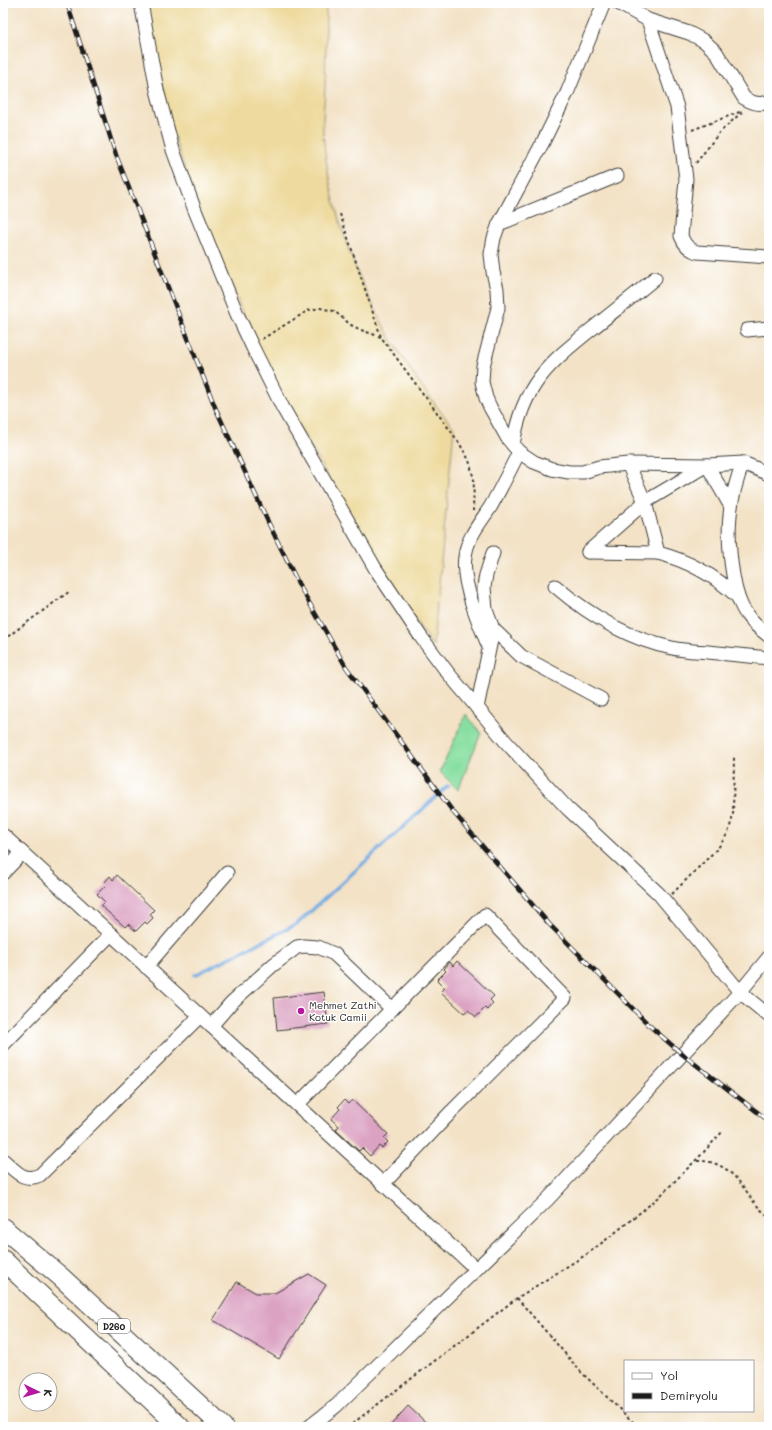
<svg xmlns="http://www.w3.org/2000/svg" width="772" height="1430" font-family="Mali,sans-serif">
<style>
.green{fill:#88dfa2;stroke:#527e5f}
.sand{fill:#eeda9e;stroke:#857b5d}
.lines{fill:none;stroke-linecap:round;stroke-linejoin:round}
.stream{stroke:#72abe2;stroke-width:3.5}
.building{fill:#dba2c2}
.minor-casing{stroke:#3c3a36;stroke-width:15}
.highway-casing{stroke:#3c3a36;stroke-width:21}
.path{stroke:#3c3a36;stroke-width:2;stroke-dasharray:3 3;stroke-linecap:butt}
.minor{stroke:#fff;stroke-width:13}
.highway{stroke:#fff;stroke-width:19}
.rail-casing{stroke:#1c1c1c;stroke-width:4.5}
.rail{stroke:#fff;stroke-width:3;stroke-dasharray:9;stroke-linecap:butt}
.poi-dot{fill:#b5179e;stroke:#fff;stroke-width:1.5}
.labels{text-anchor:middle;dominant-baseline:central;stroke-width:3;stroke-linejoin:round;paint-order:stroke}
.shield{fill:#fff;stroke:#606060;stroke-width:1}
.shield-label{font-size:9px;font-weight:bold;fill:#1c1c1c}
.poi-label{font-size:10px;fill:#1c1c1c;stroke:#fff;text-anchor:start}
</style>
<rect width="100%" height="100%" fill="#fff"/>
<filter id="ink" filterUnits="userSpaceOnUse"><feTurbulence type="fractalNoise" baseFrequency=".025" numOctaves="2"/><feDisplacementMap in="SourceGraphic" scale="8" xChannelSelector="R" yChannelSelector="G"/><feConvolveMatrix kernelMatrix="1 2 1 2 8 2 1 2 1" color-interpolation-filters="sRGB"/></filter>
<filter id="wash" filterUnits="userSpaceOnUse"><feTurbulence type="fractalNoise" baseFrequency=".012" numOctaves="4" result="noise"/><feDisplacementMap in="SourceGraphic" scale="16" xChannelSelector="R" yChannelSelector="G"/><feGaussianBlur stdDeviation="0.9" result="paint"/><feColorMatrix in="noise" values="0 0 0 0 0 0 0 0 0 0 0 0 0 0 0 0 0 1.4 0 .05"/><feComposite in="paint" operator="in"/></filter>
<g filter="url(#wash)">
<rect width="100%" height="100%" fill="#f3e2c6"/>
<!-- green -->
<polygon class="green" points="466,714 481,733 458,790 440,772"/>
<!-- sand -->
<path class="sand" d="M145,3H326C326,30 326,58 325,85C325,101 322,118 323,133C332,243 384,344 454,428L433,646L386,577L266,369L194,195L171,128Z"/>
<g class="lines">
<!-- stream -->
<polyline class="stream" points="195,975 297,924 448,786"/>
</g>
<g id="blocks">
<!-- building -->
<g class="building">
<polygon points="117,875 154,910 150,914 153,918 147,924 145,922 136,931 128,924 125,927 101,906 105,902 97,894 106,885 104,883 110,876 113,880"/>
<polygon points="457,961 494,996 490,1000 493,1003 487,1010 485,1008 476,1017 468,1010 464,1013 441,992 445,988 437,980 446,971 444,969 450,962 453,966"/>
<polygon points="324,992 328,1024 277,1030 274,998"/>
<polygon points="344,1100 348,1104 352,1100 388,1134 384,1138 388,1142 382,1148 379,1146 370,1156 362,1148 359,1151 336,1130 339,1126 331,1119 340,1109 338,1107"/>
<polygon points="309,1274 326,1285 279,1359 213,1320 237,1282 256,1293 275,1293"/>
<polygon points="408,1406 431,1427 389,1427"/>
</g>
</g>
</g>
<g filter="url(#ink)">
<use href="#blocks" fill-opacity="0" stroke="#3c3a36" stroke-width="1"/>
<g class="lines">
<defs>
<g id="minor">
<polyline points="141,3 157,90 173,150 194,208 237,314 253,348 283,408 375,568 421,637 448,673 506,742 567,808 659,894 740,992 769,1016"/>
<polyline points="604,3 567,93 543,142 499,224 494,238 491,254 493,272 497,289 498,308 483,366 482,382 486,398 490,407 508,439 519,452 534,462 552,469 569,472 583,472 599,467 628,464 707,465 743,463 769,474"/>
<path d="M618,3L648,20L689,33L704,41L716,52L744,98C752,103 761,106 769,101"/>
<path d="M648,20L677,107L686,179L681,236C684,244 688,249 697,252L769,257"/>
<polyline points="499,224 617,176"/>
<polyline points="747,330 769,328"/>
<path d="M513,445C522,386 548,364 593,328C614,311 635,295 655,278"/>
<path d="M743,463C728,501 726,534 733,575C735,589 738,603 747,615C753,624 761,630 769,636"/>
<path d="M628,464L645,502L658,553C689,561 714,575 738,597"/>
<polyline points="588,552 645,502 707,465 730,505"/>
<polyline points="588,552 658,553"/>
<polyline points="493,553 486,575 484,587 486,610 493,629 521,656 601,699"/>
<path d="M555,586C589,615 628,639 672,648C684,651 696,651 708,652C729,654 749,656 769,658"/>
<path d="M489,647C479,624 461,582 465,557C467,537 481,522 491,506C501,488 510,470 519,452"/>
<polyline points="477,708 491,640"/>
<polyline points="3,835 476,1269"/>
<polyline points="3,873 22,853"/>
<polyline points="146,967 227,873"/>
<polyline points="211,1026 231,1003 273,965 297,947 304,946 318,947 334,954 392,1009"/>
<polyline points="3,1045 111,934"/>
<polyline points="297,1105 485,915 565,998 451,1112 383,1184"/>
<path d="M3,1160C15,1170 23,1183 40,1175L200,1016"/>
<polyline points="309,1427 336,1406 548,1199 740,992 769,957"/>
</g>
<g id="highway">
<polyline points="3,1228 61,1277 223,1427"/>
<polyline points="3,1260 180,1427"/>
</g>
</defs>
<!-- minor casing -->
<use href="#minor" class="minor-casing"/>
<!-- highway casing -->
<use href="#highway" class="highway-casing"/>
<!-- path -->
<g class="path">
<polyline points="692,130 742,111"/>
<polyline points="696,163 719,133 743,111"/>
<polyline points="340,214 381,337 458,441 469,460 474,480 473,511"/>
<polyline points="262,339 309,310 320,308 334,311 351,325 361,330 381,337"/>
<polyline points="3,640 70,591"/>
<polyline points="672,894 718,848 728,833 733,816 734,757"/>
<path d="M697,1161C721,1160 734,1174 747,1192C753,1202 761,1210 769,1218"/>
<polyline points="517,1298 581,1372 638,1427"/>
<polyline points="348,1427 517,1298 587,1254 611,1236 658,1198 702,1154 723,1131"/>
</g>
<!-- minor -->
<use href="#minor" class="minor"/>
<!-- highway -->
<use href="#highway" class="highway"/>
<defs>
<polyline id="rail" points="67,3 116,155 215,407 269,524 299,585 346,667 454,813 549,924 651,1027 682,1054 769,1121"/>
</defs>
<!-- rail casing -->
<use href="#rail" class="rail-casing"/>
<!-- rail -->
<use href="#rail" class="rail"/>
</g>
</g>
<!-- markers -->
<circle class="poi-dot" cx="301" cy="1011" r="4"/>
<g class="labels">
<!-- shield labels -->
<rect class="shield" x="98" y="1319" width="32" height="14" rx="3"/>
<g class="shield-label">
<text x="114" y="1326">D260</text>
</g>
<!-- poi labels -->
<g class="poi-label">
<text x="309" y="1005">Mehmet Zathi<tspan x="309" dy="12">Kotuk Camii</tspan></text>
</g>
</g>
<!-- margin -->
<rect width="772" height="1430" fill="none" stroke="#fff" stroke-width="16"/>
<!-- legend -->
<rect x="624" y="1360" width="130" height="52" fill="#ffffff" stroke="#a4a4a4"/>
<rect x="632" y="1373" width="20" height="6" fill="#ffffff" stroke="#a4a4a4"/>
<text x="660" y="1380" font-size="12" fill="#1c1c1c">Yol</text>
<rect x="632" y="1393" width="20" height="6" fill="#1c1c1c" stroke="#a4a4a4"/>
<text x="660" y="1400" font-size="12" fill="#1c1c1c">Demiryolu</text>
<!-- north arrow -->
<g transform="translate(38 1392) rotate(95)"><circle r="19" fill="#ffffff" stroke="#a4a4a4"/>
<path d="M0-3L7 15L0 10L-7 15Z" fill="#b5179e"/>
<text y="-6" font-size="11" font-weight="bold" text-anchor="middle" fill="#1c1c1c">K</text>
</g>
</svg>
